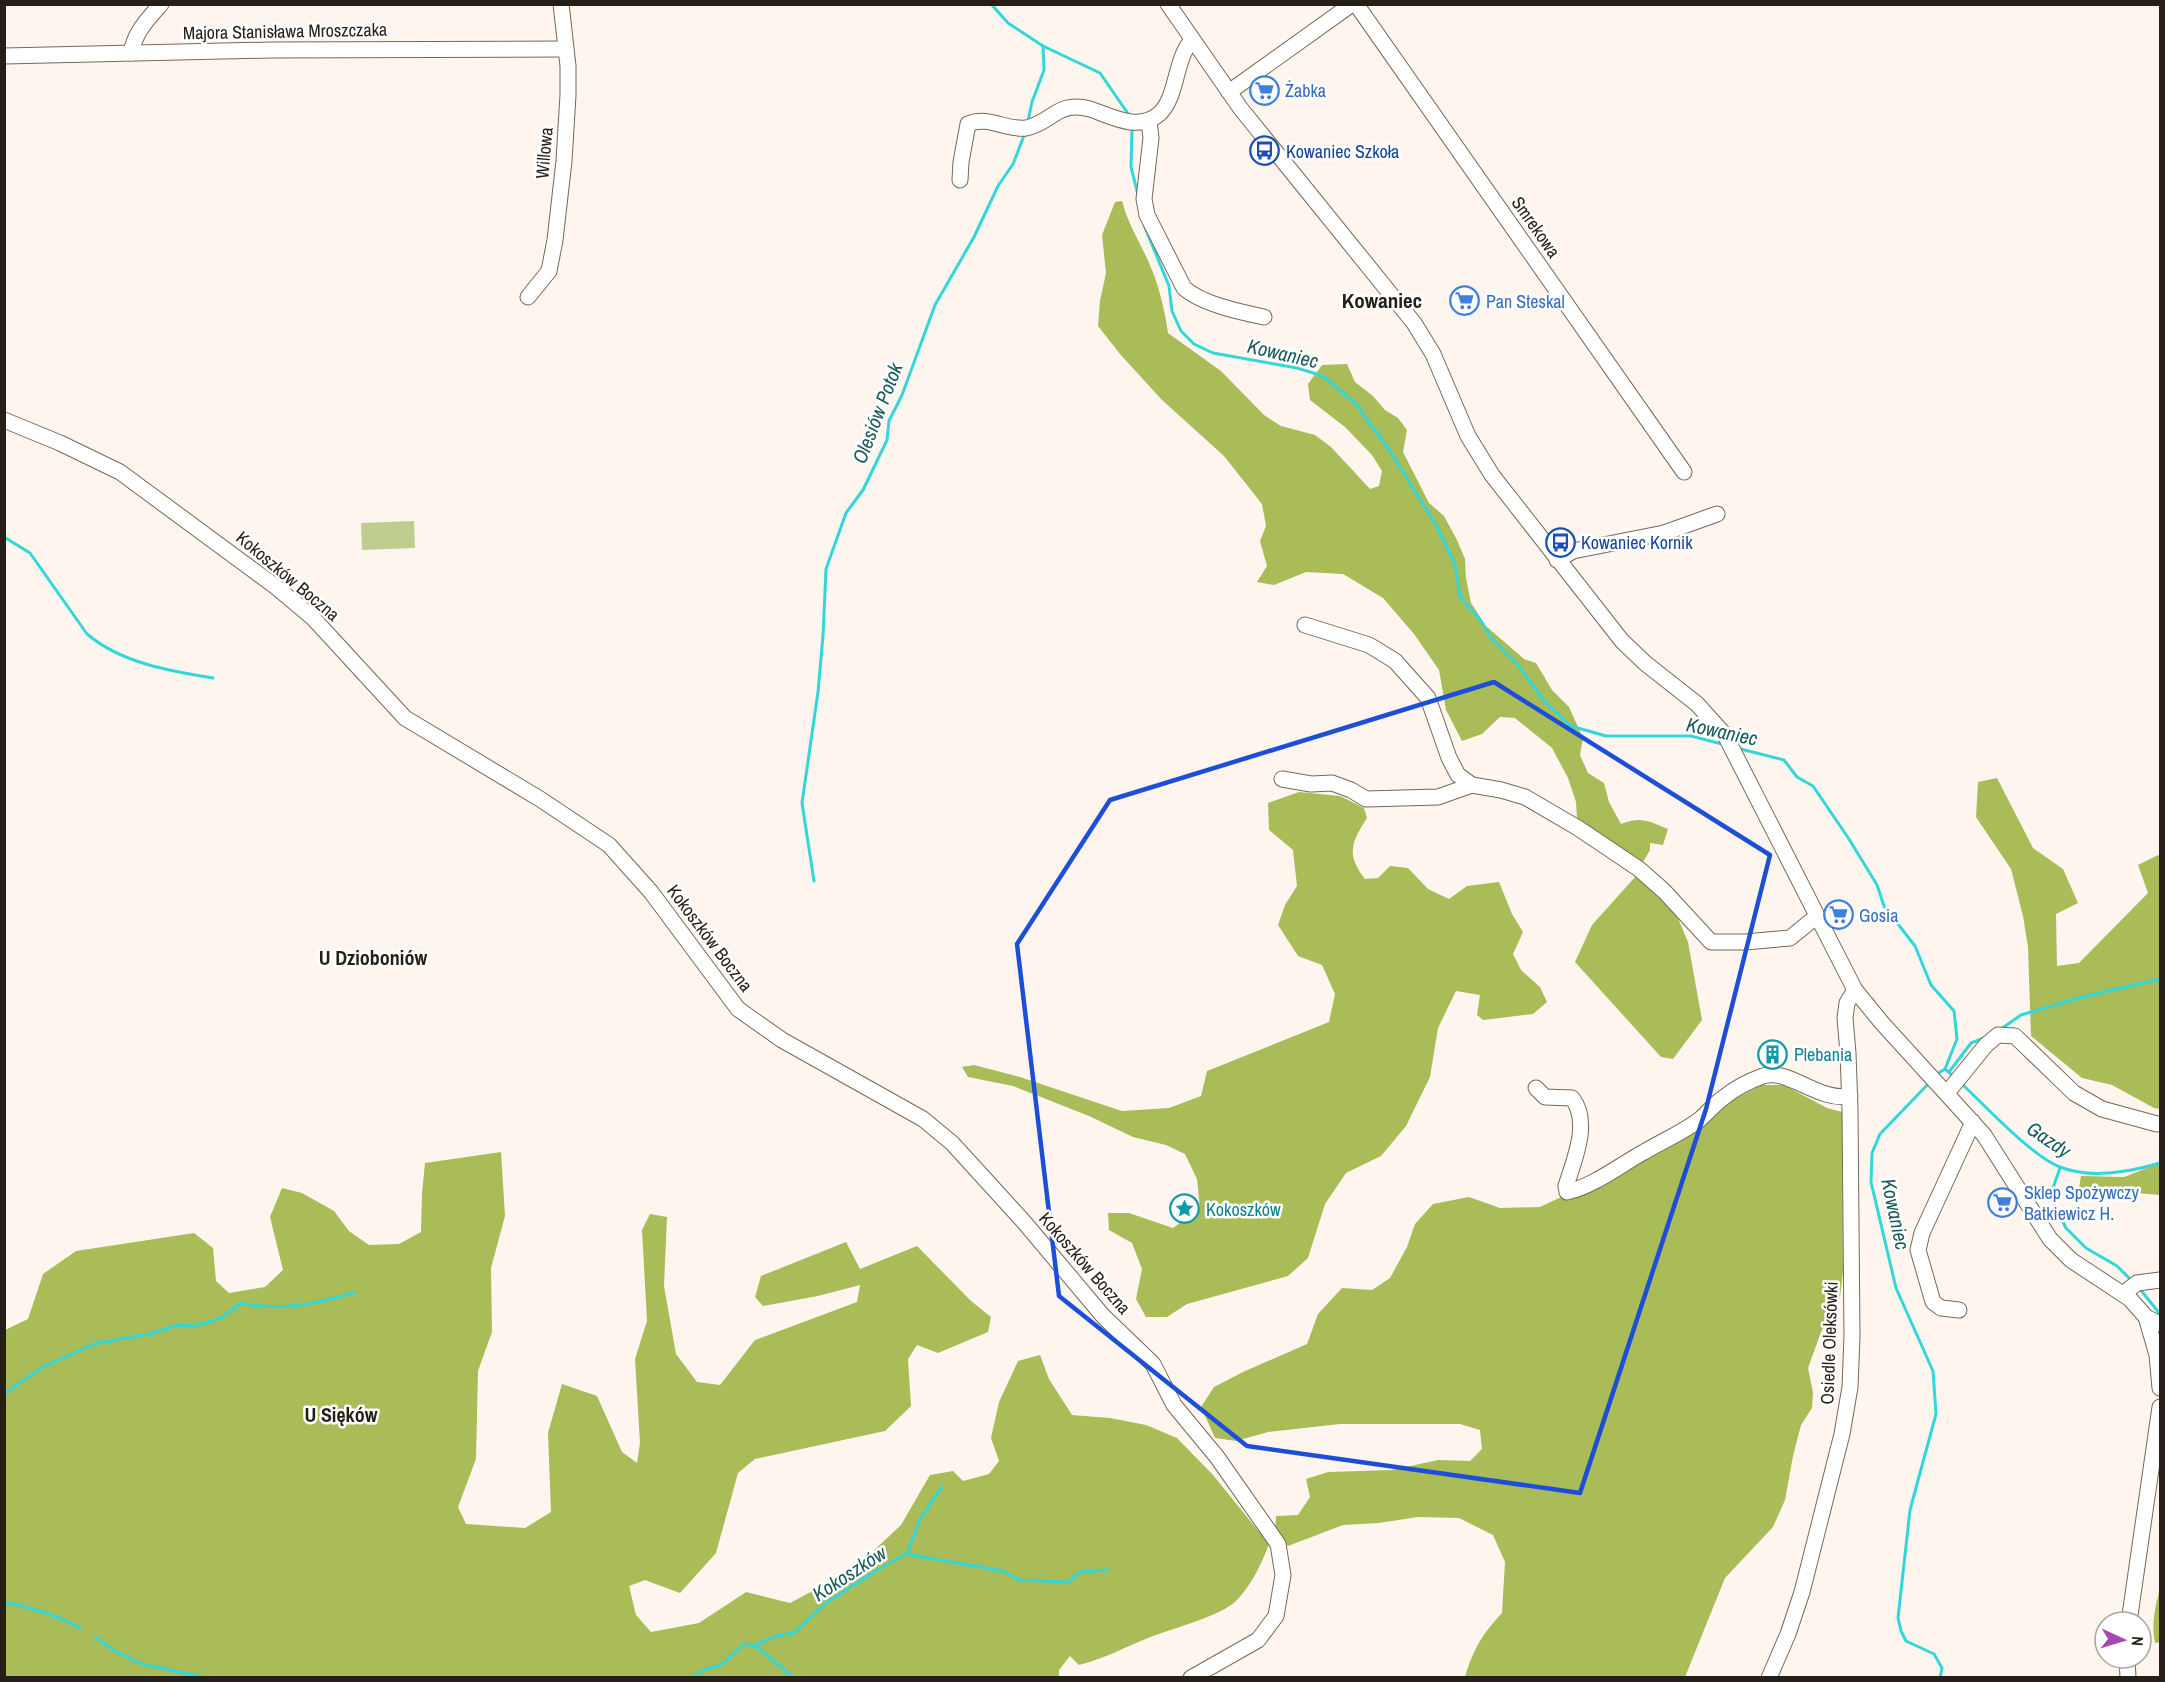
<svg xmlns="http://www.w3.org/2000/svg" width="2165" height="1682" font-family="'Archivo Narrow',sans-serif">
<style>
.green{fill:#bfcd8e}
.forest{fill:#a9bc58}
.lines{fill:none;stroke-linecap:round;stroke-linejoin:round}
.stream{stroke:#33d7da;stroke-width:3}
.minor-casing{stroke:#786856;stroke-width:17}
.minor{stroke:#fff;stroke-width:15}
.marked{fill:none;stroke:#1d4ed8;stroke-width:4.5;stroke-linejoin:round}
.labels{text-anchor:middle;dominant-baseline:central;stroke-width:5;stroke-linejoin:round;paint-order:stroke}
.street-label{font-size:18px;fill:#261f18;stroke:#fff}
.shop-label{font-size:18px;fill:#366cbe;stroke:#fff;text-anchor:start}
.transit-label{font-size:18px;fill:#164399;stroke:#fff;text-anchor:start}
.culture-label{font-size:18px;fill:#0d838f;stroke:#fff;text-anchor:start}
.water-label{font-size:20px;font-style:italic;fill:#195a5a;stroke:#fff}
.neighbourhood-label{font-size:20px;font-weight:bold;fill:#261f18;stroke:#fff}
.quarter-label{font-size:21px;font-weight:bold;fill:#261f18;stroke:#fff}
</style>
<rect width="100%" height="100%" fill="#fef6ee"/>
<!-- green -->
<polygon class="green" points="414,521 415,548 362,550 361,523"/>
<!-- forest -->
<g class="forest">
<path d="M1122,201C1128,225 1143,247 1152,270C1160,290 1165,312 1168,333L1221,371L1264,415L1281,426L1315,435L1331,447L1370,489L1379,486L1382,471L1372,455L1345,427L1310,400L1308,384L1322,365L1347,364L1355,382L1373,396L1385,410L1398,418L1407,430L1403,452L1429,503L1444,516L1457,540L1465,559L1466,578L1471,603L1486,626L1524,659L1536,663L1552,690L1569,707L1583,738L1580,755L1588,773L1604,783L1609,802L1621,824C1641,816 1649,821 1668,829L1663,845L1650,843V850L1643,862L1577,818L1576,802L1568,778L1552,748L1515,718L1500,717L1482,734L1462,741L1446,710L1439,670L1414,634L1383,598L1343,574L1306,572L1274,585L1257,582L1267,566L1260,541L1266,526L1262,504L1224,456L1162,400L1120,354L1098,326L1100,301L1106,273L1102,235L1115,202Z"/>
<polygon points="1997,778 2033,848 2063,869 2078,903 2056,914 2057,966 2079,963 2148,893 2138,865 2158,855 2160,857 2160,1109 2154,1108 2112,1085 2082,1078 2031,1036 2028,947 2023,916 2011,869 1976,817 1978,782"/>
<path d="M1299,792L1340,796L1364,808L1367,818C1351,843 1346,854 1365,879L1378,878L1390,866L1408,868L1428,889L1449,899L1467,886L1499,882L1512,914L1523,932L1513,954L1521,970L1540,987L1547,1002L1533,1014L1483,1020L1477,1015L1480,995L1456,991L1438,1028L1430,1077L1406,1126L1381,1156L1346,1173L1325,1204L1308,1258L1288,1276L1187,1304L1167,1317H1146L1136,1299L1142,1269L1132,1243L1109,1230L1108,1213H1129L1173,1228L1200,1208L1197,1179L1185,1154L1166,1145L1133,1137L1089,1116L1013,1086L968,1077L962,1067L974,1065L1020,1077L1122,1111L1169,1108L1201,1096L1207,1071L1329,1022L1335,994L1322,965L1298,956L1278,925L1285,905L1297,886L1293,850L1269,830L1268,803Z"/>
<polygon points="1636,876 1675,911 1688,942 1702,1020 1673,1059 1661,1057 1575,962 1592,925"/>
<path d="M1762,1085H1784L1827,1108L1842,1112L1843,1272L1840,1297L1821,1332L1808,1368L1813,1392L1812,1408L1801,1425L1793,1456L1785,1500L1773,1527L1725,1578L1685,1677H1465C1473,1650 1482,1634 1502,1613L1505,1562L1493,1535L1459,1518L1418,1517L1379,1523L1343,1525L1288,1546L1275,1532L1276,1516L1298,1515L1310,1497L1306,1479L1328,1472L1392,1470L1438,1460L1470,1461L1482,1449L1480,1430L1460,1424H1340L1268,1432L1236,1441L1215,1438L1201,1407L1214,1387L1243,1372L1307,1344L1318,1314L1342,1288L1372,1290L1390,1278L1407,1247L1415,1224L1433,1204L1469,1197L1500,1208L1540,1207L1559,1198L1589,1189L1725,1104Z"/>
<path d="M501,1152L505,1216L491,1268L492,1332L478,1371L476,1459L458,1507L466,1524L525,1528L551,1512L548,1433L562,1384L597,1396L622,1452L637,1463L640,1443L635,1359L647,1321L642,1230L650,1214L667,1217L664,1286L676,1354L697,1382L720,1385L755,1340L857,1302L860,1285L818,1296L763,1306L755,1297L761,1276L846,1242L860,1269L917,1246L971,1301L991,1317L988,1332L938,1353L917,1345L908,1359L911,1406L885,1431L755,1459L738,1473L716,1553L680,1593L645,1580L629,1586L636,1615L651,1632L699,1623L746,1592L790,1603L854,1569L901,1525L930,1475L953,1471L963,1481L989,1474L999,1461L991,1438L999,1402L1018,1361L1040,1355L1049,1379L1072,1415L1110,1418L1146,1425L1177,1438L1213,1475L1269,1544C1262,1563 1252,1584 1237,1600C1222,1616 1170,1629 1148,1638C1123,1648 1106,1658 1079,1665L1070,1656L1059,1670V1677L5,1678V1330L28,1319L43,1274L76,1251L194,1233L213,1248L216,1281L229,1293L265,1287L283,1270L270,1217L282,1188L302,1193L334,1211L349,1231L369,1245L399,1244L421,1232L422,1193L425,1163Z"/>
<polygon points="2160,1163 2160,1195 2079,1188 2081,1176 2124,1177"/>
<path d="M2160,1589V1642L2155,1643C2151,1624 2155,1607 2160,1589Z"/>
</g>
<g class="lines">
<!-- stream -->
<g class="stream">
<polyline points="991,4 1008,23 1043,46 1100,73 1129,115"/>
<polyline points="1028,121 1032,102 1044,70 1043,46"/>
<polyline points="1132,128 1131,167 1138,195"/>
<polyline points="1144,225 1169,286 1172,311 1181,331 1194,344 1213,353 1297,368 1323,376 1356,404 1390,451 1436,525 1455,564 1460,597 1478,617 1493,640 1517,664 1545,702 1571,726 1606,736 1691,736 1722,744"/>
<path d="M4,537L30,553L87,634C121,663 170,671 213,678"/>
<polyline points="1737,748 1784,760 1797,777 1813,786 1849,839 1877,885 1884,906 1915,946 1931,985 1954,1011 1957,1039 1945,1069 1937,1074"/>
<polyline points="814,881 802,803 818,692 823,636 826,569 846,513 863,490 887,440 889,421 902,395 935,305 974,237 998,186 1013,164 1025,133"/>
<polyline points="2001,1029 2021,1015 2082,997 2160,979"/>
<polyline points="1945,1069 1955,1078"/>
<polyline points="1949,1072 1971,1043 1984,1038"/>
<polyline points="1931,1081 1880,1134 1872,1153 1871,1182 1896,1288 1933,1371 1936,1414 1910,1510 1898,1618 1901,1631 1906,1641 1934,1654 1942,1668 1940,1678"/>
<path d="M1962,1084C1985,1106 2033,1157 2060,1167C2091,1179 2130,1172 2160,1163"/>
<polyline points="2060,1168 2053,1188 2054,1204 2066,1228 2086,1248 2117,1266 2132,1281"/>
<polyline points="2139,1288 2160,1314"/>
<path d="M4,1394L43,1367L94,1344L154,1333L177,1325L195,1326L221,1318L241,1303C280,1312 319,1303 356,1292"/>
<polyline points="907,1554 920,1519 942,1487"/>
<path d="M4,1602C31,1607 56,1615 80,1628"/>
<polyline points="95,1637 117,1652 142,1664 209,1678"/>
<polyline points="756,1646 794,1678"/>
<polyline points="691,1678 706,1669 721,1665 744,1644 755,1646 772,1637 794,1633 826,1603 874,1572 906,1554 1003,1571 1019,1580 1068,1582 1080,1572 1108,1570"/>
</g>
<defs>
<g id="minor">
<polyline points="1168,4 1241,109 1414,323 1433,354 1468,436 1492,475 1622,641 1645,663 1697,704 1725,735 1855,990 1882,1023 1984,1135 2050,1239 2071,1260 2130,1299 2146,1317 2160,1324"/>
<polyline points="1356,4 1684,472"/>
<path d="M131,53C135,32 147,20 161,4"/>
<polyline points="4,56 271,50 565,49"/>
<polyline points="1229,92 1352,4"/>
<path d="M1149,121L1151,138L1144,199L1147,215L1184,288C1202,304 1240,312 1264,317"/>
<path d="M960,180L961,162L968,124C988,115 1007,131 1026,128C1052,123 1057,100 1090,109C1111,116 1138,132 1159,114C1178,97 1174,60 1192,40"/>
<polyline points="528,297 549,271 555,240 564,161 568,95 568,66 561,4"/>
<polyline points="4,420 60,443 120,472 276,587 313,618 405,718 540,799 609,845 651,892 738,1009 782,1040 923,1119 952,1143 1024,1222 1103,1316 1153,1364 1174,1405 1217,1457 1278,1544 1283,1575 1276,1616 1258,1640 1191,1678"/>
<polyline points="1557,560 1573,551 1664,533 1717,514"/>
<polyline points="1305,625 1369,645 1395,661 1428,698 1449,758 1458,775 1472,785"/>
<polyline points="1282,779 1311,784 1332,783 1351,790 1366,799 1438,797 1472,785 1501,790 1525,797 1578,828 1639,869 1664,891 1711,942 1745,942 1790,938 1817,916"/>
<path d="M1536,1088L1545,1097L1572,1098C1591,1122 1574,1160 1566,1186L1567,1192C1594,1186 1620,1165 1644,1152C1662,1141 1682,1133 1699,1120C1708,1113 1714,1104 1723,1098C1734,1089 1749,1081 1763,1076C1789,1068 1818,1102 1850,1096"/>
<polyline points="1947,1093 1986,1045 1998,1035 2015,1036 2074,1093 2102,1109 2157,1124"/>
<polyline points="2123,1294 2137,1283 2160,1280"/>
<polyline points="1959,1310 1941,1308 1933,1302 1918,1250 1922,1233 1973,1122"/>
<polyline points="2146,1317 2157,1355 2160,1388"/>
<polyline points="2129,1622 2160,1407"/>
<polyline points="2127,1658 2128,1678"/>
<polyline points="1769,1678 1788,1634 1802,1592 1842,1434 1850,1387 1852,1336 1850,1110 1848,1053 1845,1018 1847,1003 1855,990"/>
</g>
</defs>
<!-- minor casing -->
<use href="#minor" class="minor-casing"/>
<!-- minor -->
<use href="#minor" class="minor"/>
</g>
<!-- marked area -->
<path class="marked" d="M1494,682L1770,855L1706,1109L1580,1493L1247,1446L1059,1296L1017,944L1110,800Z"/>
<!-- icons -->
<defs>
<symbol id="supermarket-ring" viewBox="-11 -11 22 22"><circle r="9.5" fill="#fff" stroke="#3f7fe0" stroke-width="1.5"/><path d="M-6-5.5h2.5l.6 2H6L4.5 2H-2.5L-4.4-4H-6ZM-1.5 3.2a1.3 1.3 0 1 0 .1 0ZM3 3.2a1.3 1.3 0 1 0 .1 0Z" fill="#3f7fe0"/></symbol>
<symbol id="bus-ring" viewBox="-11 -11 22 22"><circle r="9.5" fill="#fff" stroke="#1a4fb4" stroke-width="1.5"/><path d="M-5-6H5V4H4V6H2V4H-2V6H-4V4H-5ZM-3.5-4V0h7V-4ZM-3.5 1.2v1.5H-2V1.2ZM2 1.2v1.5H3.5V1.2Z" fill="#1a4fb4"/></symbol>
<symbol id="building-ring" viewBox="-11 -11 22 22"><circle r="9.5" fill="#fff" stroke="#0f9aa8" stroke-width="1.5"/><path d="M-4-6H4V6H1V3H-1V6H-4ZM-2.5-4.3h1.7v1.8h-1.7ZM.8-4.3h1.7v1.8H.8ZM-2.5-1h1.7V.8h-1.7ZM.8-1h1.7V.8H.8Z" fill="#0f9aa8"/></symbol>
<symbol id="sight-ring" viewBox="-11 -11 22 22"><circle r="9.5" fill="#fff" stroke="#0f9aa8" stroke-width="1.5"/><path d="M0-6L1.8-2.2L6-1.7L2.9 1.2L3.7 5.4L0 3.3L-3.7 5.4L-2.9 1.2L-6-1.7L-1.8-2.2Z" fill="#0f9aa8"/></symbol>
</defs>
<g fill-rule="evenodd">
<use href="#supermarket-ring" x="1248" y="74" width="33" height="33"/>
<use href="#bus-ring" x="1248" y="134" width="33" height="33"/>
<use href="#supermarket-ring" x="1448" y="284" width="33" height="33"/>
<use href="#bus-ring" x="1544" y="526" width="33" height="33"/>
<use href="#supermarket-ring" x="1822" y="898" width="33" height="33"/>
<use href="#building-ring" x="1756" y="1038" width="33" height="33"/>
<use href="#supermarket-ring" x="1986" y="1186" width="33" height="33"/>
<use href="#sight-ring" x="1168" y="1192" width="33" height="33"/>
</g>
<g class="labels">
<!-- street labels -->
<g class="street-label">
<text transform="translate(285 31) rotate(-1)">Majora Stanisława Mroszczaka</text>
<text transform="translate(544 153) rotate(-85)">Willowa</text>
<text transform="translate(1536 227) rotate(55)">Smrekowa</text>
<text transform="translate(288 576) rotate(40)">Kokoszków Boczna</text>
<text transform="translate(710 938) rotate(53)">Kokoszków Boczna</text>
<text transform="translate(1085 1263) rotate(49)">Kokoszków Boczna</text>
<text transform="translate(1829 1343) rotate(-88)">Osiedle Oleksówki</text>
</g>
<!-- shop labels -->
<g class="shop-label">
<text x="1285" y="90">Żabka</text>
<text x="1486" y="301">Pan Steskal</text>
<text x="1859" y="915">Gosia</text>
<text x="2024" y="1192">Sklep Spożywczy<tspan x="2024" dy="21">Batkiewicz H.</tspan></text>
</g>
<!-- transit labels -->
<g class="transit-label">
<text x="1286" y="151">Kowaniec Szkoła</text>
<text x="1581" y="542">Kowaniec Kornik</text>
</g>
<!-- culture labels -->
<g class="culture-label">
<text x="1794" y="1054">Plebania</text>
<text x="1206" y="1209">Kokoszków</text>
</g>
<!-- water labels -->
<g class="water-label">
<text transform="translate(1283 353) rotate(13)">Kowaniec</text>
<text transform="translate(877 413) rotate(-69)">Olesiów Potok</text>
<text transform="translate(1722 731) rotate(12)">Kowaniec</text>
<text transform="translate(2049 1139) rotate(34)">Gazdy</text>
<text transform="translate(1896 1214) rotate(78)">Kowaniec</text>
<text transform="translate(849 1573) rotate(-33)">Kokoszków</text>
</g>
<!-- neighbourhood labels -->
<g class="neighbourhood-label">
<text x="373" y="957">U Dzioboniów</text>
<text x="341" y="1414">U Sięków</text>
</g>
<!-- quarter labels -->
<g class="quarter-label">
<text x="1382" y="300">Kowaniec</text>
</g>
</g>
<!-- border -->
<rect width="2165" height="1682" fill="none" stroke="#261f18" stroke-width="12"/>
<!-- north arrow -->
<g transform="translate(2123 1640) rotate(94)"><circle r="28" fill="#ffffff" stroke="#a8a5a3" stroke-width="1.5"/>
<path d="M0-4.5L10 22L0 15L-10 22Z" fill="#a648b2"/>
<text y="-9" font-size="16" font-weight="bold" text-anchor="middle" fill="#261f18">N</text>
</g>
</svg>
